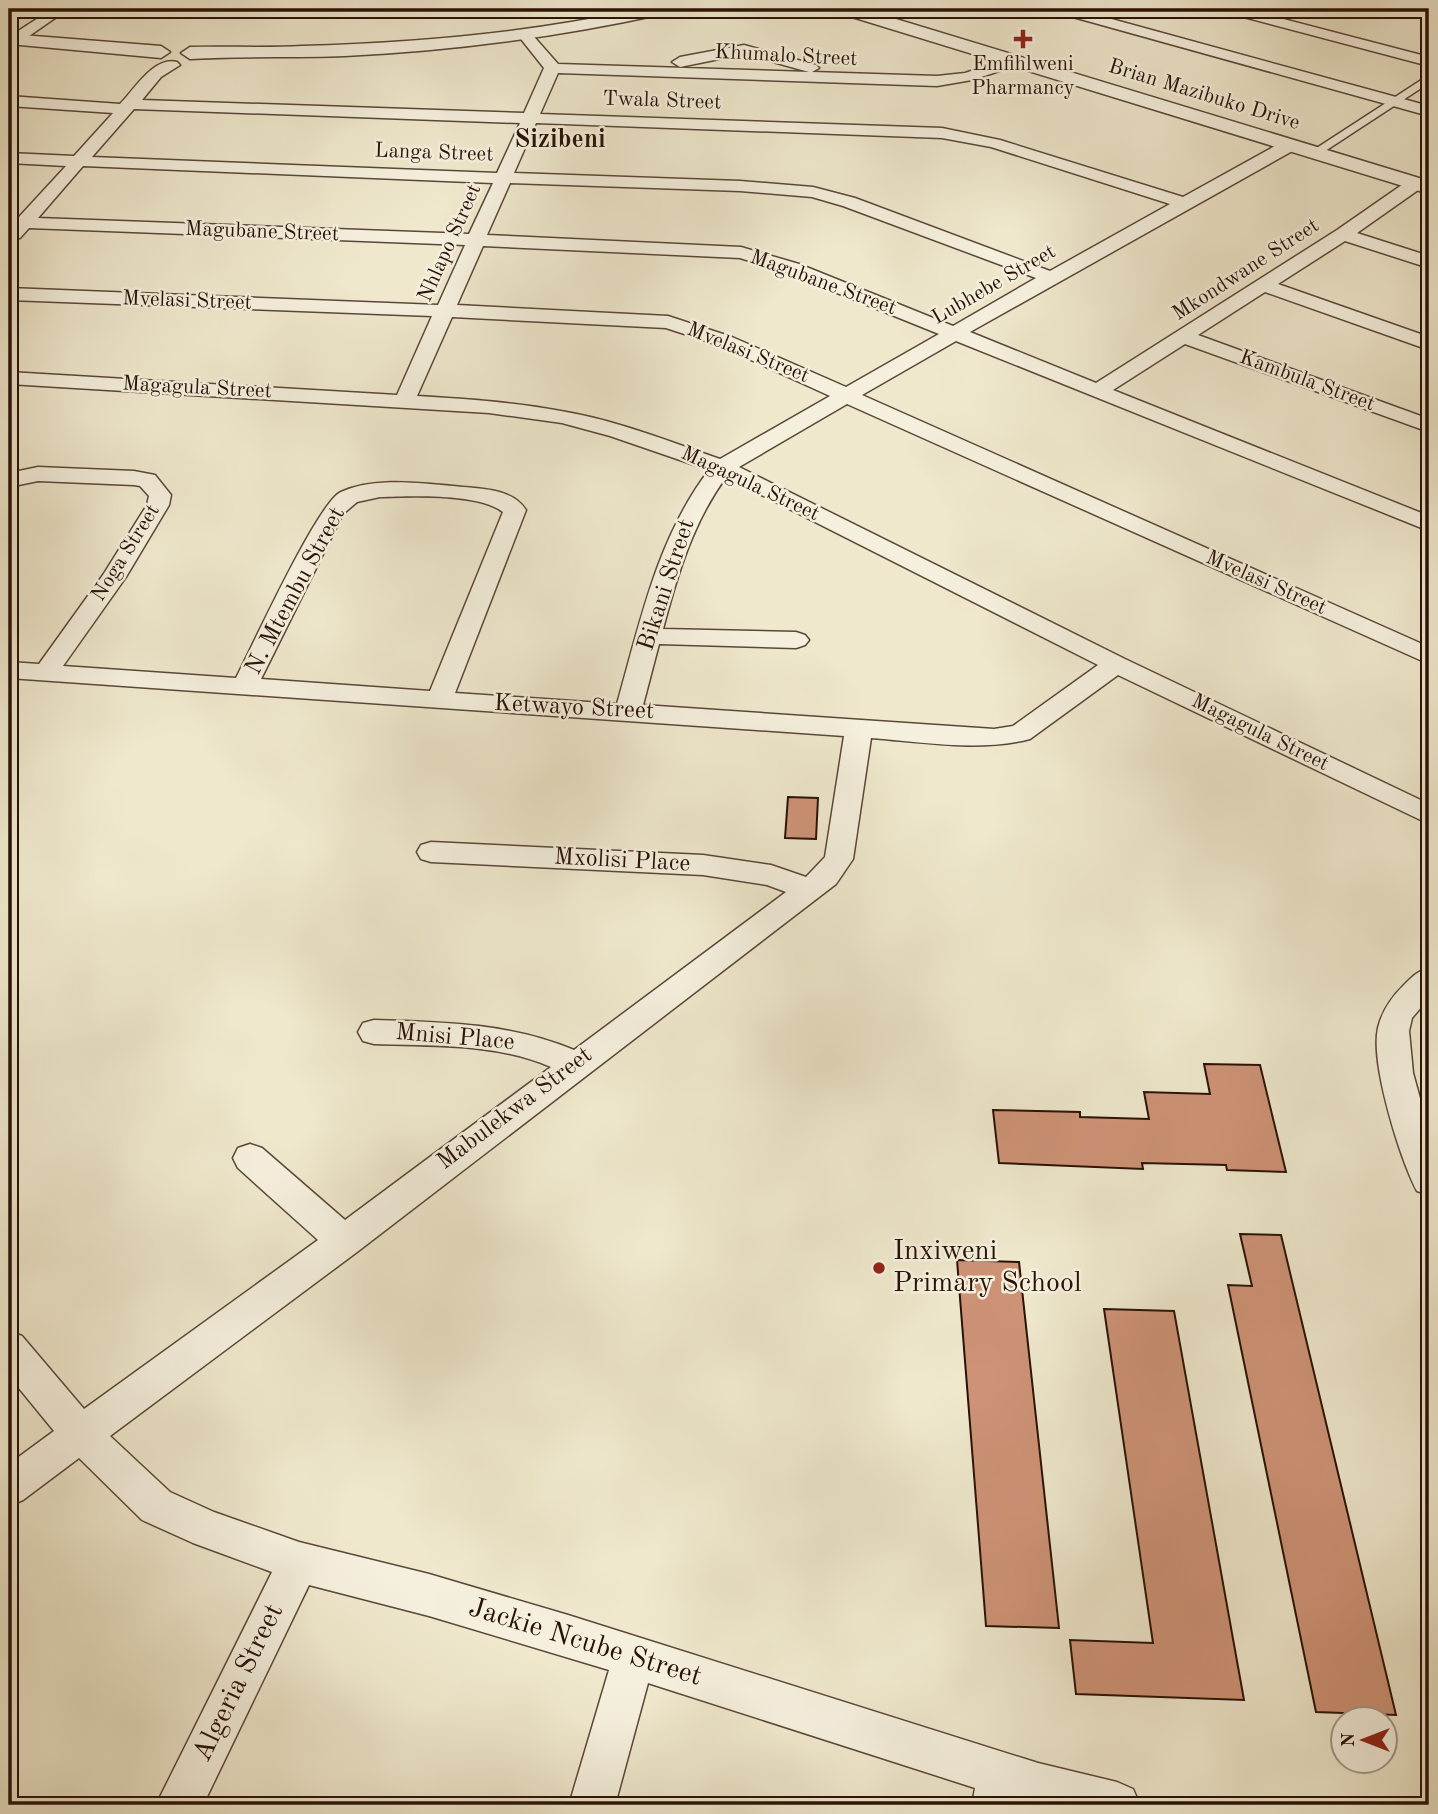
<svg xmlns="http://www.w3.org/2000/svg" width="1438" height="1814" font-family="'Old Standard TT',serif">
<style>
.building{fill:#ce9377;stroke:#281106;stroke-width:2}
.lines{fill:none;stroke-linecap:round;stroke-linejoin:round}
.pedestrian-casing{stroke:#5a4738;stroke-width:3}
.minor-casing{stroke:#5a4738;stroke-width:3}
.tertiary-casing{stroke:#5a4738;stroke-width:3}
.pedestrian{fill:#f5f0de;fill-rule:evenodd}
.minor{fill:#f5f0de;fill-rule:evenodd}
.tertiary{fill:#f5f0de;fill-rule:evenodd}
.poi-dot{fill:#8f2418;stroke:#f5f0de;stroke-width:2.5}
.labels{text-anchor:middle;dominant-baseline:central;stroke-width:5;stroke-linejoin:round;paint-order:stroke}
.far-street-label{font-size:21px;fill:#281106;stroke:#f5f0de}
.far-poi-label{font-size:21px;fill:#281106;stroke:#f5f0de}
.street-label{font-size:24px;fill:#281106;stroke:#f5f0de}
.far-district-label{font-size:26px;font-weight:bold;fill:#281106;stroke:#f5f0de}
.near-poi-label{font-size:28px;fill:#281106;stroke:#f5f0de;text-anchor:start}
.near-street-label{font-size:28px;fill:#281106;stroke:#f5f0de}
</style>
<rect width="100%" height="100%" fill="#efe8cd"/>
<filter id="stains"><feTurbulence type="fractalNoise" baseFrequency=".00286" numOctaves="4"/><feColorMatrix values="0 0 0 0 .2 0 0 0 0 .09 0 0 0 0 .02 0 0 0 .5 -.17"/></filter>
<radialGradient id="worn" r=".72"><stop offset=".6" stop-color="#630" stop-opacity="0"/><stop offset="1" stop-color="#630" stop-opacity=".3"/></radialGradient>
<!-- building -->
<g class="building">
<polygon points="788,797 818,798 816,839 785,838"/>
<polygon points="1204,1064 1260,1065 1286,1172 1227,1170 1226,1165 1142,1163 1143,1169 999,1163 993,1110 1080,1112 1080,1117 1149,1119 1144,1092 1210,1094"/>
<polygon points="1240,1234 1281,1235 1396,1715 1316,1712 1228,1285 1252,1286"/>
<polygon points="957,1260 1019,1262 1059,1628 986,1626"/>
<polygon points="1104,1309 1174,1311 1244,1700 1076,1694 1070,1640 1153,1643"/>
</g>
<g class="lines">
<defs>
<polygon id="pedestrian" points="1429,75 1429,83 1319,155 1309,153"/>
<g id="minor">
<polygon points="52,9 68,9 19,43 9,43 9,37"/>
<polygon points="1053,9 1075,9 1429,106 1429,116 1055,12"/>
<polygon points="1223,9 1245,9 1429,57 1429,66 1225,12"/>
<polygon points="1406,9 1429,9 1429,17 1408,12"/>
<path d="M524,30L529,31L558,64L809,72L744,54L680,67L672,62L680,57L744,45L816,65L819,68L812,72L937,76L965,73L1016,56L1024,61L1021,64L972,80L937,86L558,73L540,114L942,128L1000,140L1183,197L1284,141H1296L1298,145L1296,149L970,332L1096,383L1337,230L1409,180H1421L1424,184L1421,188L1357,233L1429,256V268L1345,241L1278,284L1429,337V350L1265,292L1198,335L1429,419V432L1185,344L1113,390L1429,516V531L956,341L862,395L1429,647V664L847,404L739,467L1125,659L1429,804V824L1118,675L1030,739C979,752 923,742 871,738L853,859L836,884L357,1252L110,1436L170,1492L214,1512L299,1542L429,1574L568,1615L1038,1763L1117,1782L1133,1789L1140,1805H1028L1018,1802V1805H972L975,1788L648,1683L615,1805H569L609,1670L429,1616L309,1585L203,1805H156L272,1572L193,1543L142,1520L79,1458L23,1500L9,1506V1464L54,1431L9,1376V1331L22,1336L84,1409L318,1240L238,1168L233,1158L238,1148L250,1144L262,1148L345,1220L551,1067C496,1043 433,1046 374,1044L363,1041L358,1032L363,1023L374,1020C442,1022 510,1023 574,1050L786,892L767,885L703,875L431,862L421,859L417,852L421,845L431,842L703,855L771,865L806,877L825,857L844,736L9,678V662L39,664L103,575L147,505L149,496L140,486L134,485L38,481L9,487V473L38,467L134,471L155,475L171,495L169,505L126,577L63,666L236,678C252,647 318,502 341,492C374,477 418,483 453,486C478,489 511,487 526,510L455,693L617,704C640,623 657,538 709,470L610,436L562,423L489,413L9,384V372L397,395L432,316L9,300V288L438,305L465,245L29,228L20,238H9V217H19L66,166L9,163V153L74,156L113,113L9,106V96L120,104C134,90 154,56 177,62L180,65L161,77L142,100L524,113L544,68L517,34ZM134,109L520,123L497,173L92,157ZM536,123L942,138L991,147L1170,204L1050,271L855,198L813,187L740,181L514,173ZM83,166L493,183L469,234L38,218ZM510,183L740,191L812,197L843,206L1036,278L953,326L799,264L741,247L487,235ZM483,246L740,258L785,272L939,334L846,387L732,337L668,316L457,305ZM452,317L666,328L718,345L830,396L720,459C668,441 616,420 561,411C514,402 465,399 417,396ZM726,477L1098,665L1013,726L994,729L643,705L659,644L796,648L805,645L809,640L805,635L796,632L663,629C677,576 693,522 726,477ZM380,497C411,496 479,493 503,512L430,691L261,679L343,514L357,502Z"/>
<path d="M1429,968V998L1412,1018L1409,1031L1413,1073L1429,1131V1195L1417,1191C1400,1158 1370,1063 1378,1028C1382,1011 1391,998 1403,986C1412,977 1417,971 1429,968Z"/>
</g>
<g id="tertiary">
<path d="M640,9H672L663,14C558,37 452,51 345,56C293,58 242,56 190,59L181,53L190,47C227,46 265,48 302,46C415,43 529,33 640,9Z"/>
<polygon points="836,9 863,9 1429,181 1429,194 839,13"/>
<polygon points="9,34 161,46 170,52 161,58 9,44"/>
</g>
</defs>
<!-- pedestrian casing -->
<use href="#pedestrian" class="pedestrian-casing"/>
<!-- minor casing -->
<use href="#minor" class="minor-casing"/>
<!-- tertiary casing -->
<use href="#tertiary" class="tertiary-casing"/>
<!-- pedestrian -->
<use href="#pedestrian" class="pedestrian"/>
<!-- minor -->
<use href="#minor" class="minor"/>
<!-- tertiary -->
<use href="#tertiary" class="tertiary"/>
</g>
<!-- markers -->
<g class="poi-dot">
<path d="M1019.5 28.5h7v7h7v7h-7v7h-7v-7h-7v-7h7z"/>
<circle cx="879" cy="1268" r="7"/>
</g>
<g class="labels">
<!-- far-street labels -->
<g class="far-street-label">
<text transform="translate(786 56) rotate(3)">Khumalo Street</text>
<text transform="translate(1204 95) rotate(17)">Brian Mazibuko Drive</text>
<text transform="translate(662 101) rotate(2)">Twala Street</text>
<text transform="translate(434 153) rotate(2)">Langa Street</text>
<text transform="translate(262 232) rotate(2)">Magubane Street</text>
<text transform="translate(450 243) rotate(-66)">Nhlapo Street</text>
<text transform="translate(1246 270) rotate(-33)">Mkondwane Street</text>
<text transform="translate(823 283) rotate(20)">Magubane Street</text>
<text transform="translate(994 285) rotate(-30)">Lubhebe Street</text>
<text transform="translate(187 301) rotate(2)">Mvelasi Street</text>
<text transform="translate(748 353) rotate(22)">Mvelasi Street</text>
<text transform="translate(1307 381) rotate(20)">Kambula Street</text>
<text transform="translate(197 388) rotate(3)">Magagula Street</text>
<text transform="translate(750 484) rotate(25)">Magagula Street</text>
<text transform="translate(126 553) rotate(-58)">Noga Street</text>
<text transform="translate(1266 583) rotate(24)">Mvelasi Street</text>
<text transform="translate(1260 733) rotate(26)">Magagula Street</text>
</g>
<!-- far-poi labels -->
<g class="far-poi-label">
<text x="1023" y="64">Emfihlweni<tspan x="1023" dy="24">Pharmancy</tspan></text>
</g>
<!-- street labels -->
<g class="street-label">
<text transform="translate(667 585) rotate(-72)">Bikani Street</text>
<text transform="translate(296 591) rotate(-62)">N. Mtembu Street</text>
<text transform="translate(574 708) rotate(3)">Ketwayo Street</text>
<text transform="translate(622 861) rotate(3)">Mxolisi Place</text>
<text transform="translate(455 1038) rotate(5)">Mnisi Place</text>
<text transform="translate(515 1109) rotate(-37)">Mabulekwa Street</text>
</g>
<!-- far-district labels -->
<g class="far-district-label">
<text x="560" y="140">Sizibeni</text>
</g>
<!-- near-poi labels -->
<g class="near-poi-label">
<text x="893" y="1252">Inxiweni<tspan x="893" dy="32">Primary School</tspan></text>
</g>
<!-- near-street labels -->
<g class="near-street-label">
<text transform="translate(585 1643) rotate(17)">Jackie Ncube Street</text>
<text transform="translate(239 1683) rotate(-64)">Algeria Street</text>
</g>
</g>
<!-- margin -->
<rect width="1438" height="1814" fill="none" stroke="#efe8cd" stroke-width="35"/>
<rect x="10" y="10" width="1417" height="1793" fill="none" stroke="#281106" stroke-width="3.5"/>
<rect x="18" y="18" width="1403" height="1779" fill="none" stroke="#281106" stroke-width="2"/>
<!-- north arrow -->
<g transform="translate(1364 1740) rotate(270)"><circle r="33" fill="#f5f0de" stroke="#a39788" stroke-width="2"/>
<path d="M0-5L12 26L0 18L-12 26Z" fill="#8f2418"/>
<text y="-10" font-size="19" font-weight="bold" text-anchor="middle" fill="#281106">N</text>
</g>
<rect width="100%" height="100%" filter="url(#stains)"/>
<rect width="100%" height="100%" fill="url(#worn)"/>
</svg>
